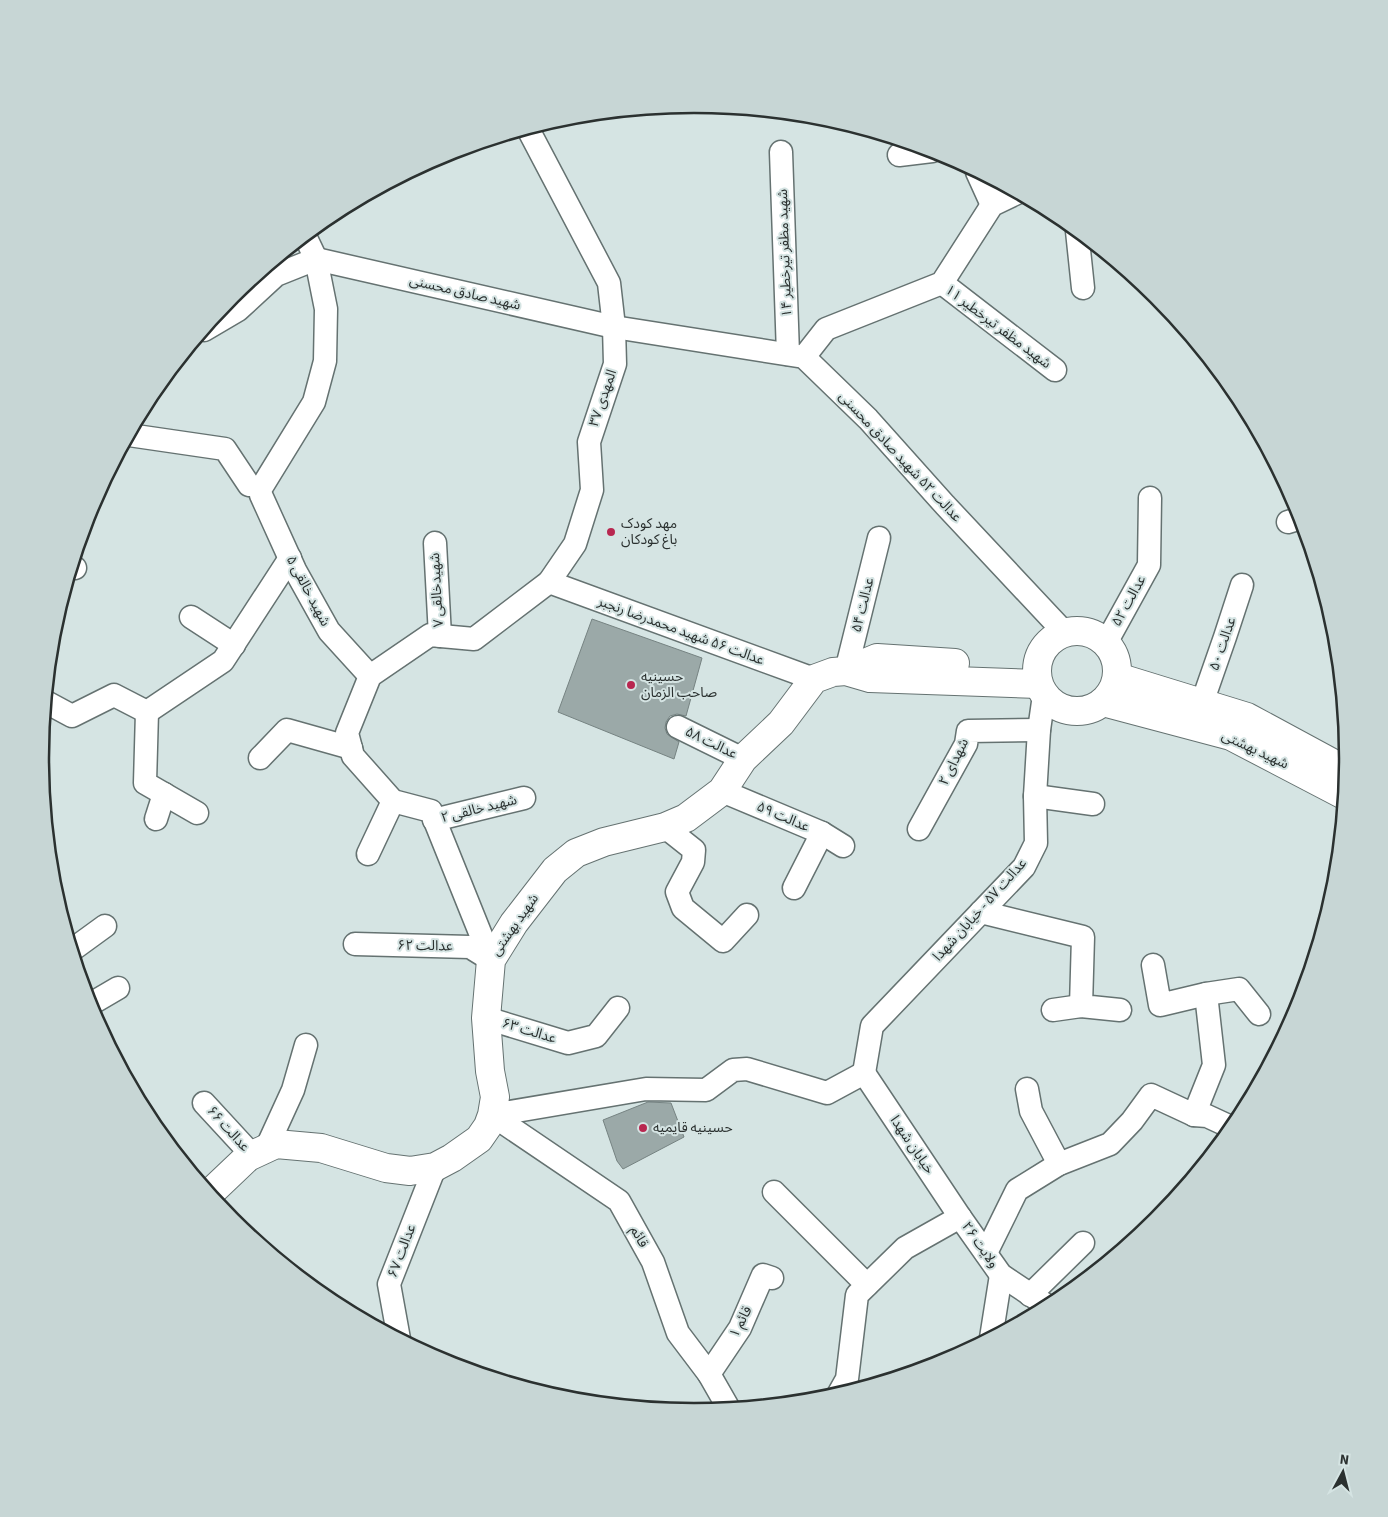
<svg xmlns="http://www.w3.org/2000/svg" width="1388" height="1517" font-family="'Source Sans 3','Noto Sans Arabic',sans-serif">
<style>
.building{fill:#9ba9a8;stroke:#768382}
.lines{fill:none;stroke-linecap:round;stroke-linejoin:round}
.minor-casing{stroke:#657271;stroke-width:25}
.major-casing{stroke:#657271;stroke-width:30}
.minor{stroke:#fff;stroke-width:22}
.major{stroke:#fff;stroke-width:28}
.poi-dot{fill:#b82750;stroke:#d5e4e3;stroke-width:2}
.labels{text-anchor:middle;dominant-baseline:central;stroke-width:4;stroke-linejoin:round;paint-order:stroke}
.street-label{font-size:14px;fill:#2b3130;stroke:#d5e4e3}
.poi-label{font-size:14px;fill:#2b3130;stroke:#d5e4e3;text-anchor:start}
.rim{fill:none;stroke:#2b3130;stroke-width:2.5}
</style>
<rect width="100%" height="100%" fill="#d5e4e3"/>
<!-- building -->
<g class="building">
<polygon points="592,619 702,658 686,716 677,714 670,716 666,722 665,728 667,734 679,742 674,759 558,712"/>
<polygon points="648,1102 671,1103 684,1137 623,1169 617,1161 603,1120"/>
</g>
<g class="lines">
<defs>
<g id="minor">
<polyline points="781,152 788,354"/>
<polyline points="899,155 932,151"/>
<polyline points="977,172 992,205"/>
<polyline points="1077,231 1083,288"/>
<polyline points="942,283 1055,370"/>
<polyline points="204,330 238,310 276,275 316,259 614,327 804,357 868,419 945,505 1065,633"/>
<polyline points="804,357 826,329 942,283 992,205 1017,193"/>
<polyline points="129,435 225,449 249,485"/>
<polyline points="263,485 314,402 325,361 326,309 316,259 305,236"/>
<polyline points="261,495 295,570 329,631 370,676"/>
<polyline points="1288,522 1301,518"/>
<polyline points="435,543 440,636"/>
<polyline points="72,566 75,568"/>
<polyline points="549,582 814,679"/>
<polyline points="191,617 234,645"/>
<polyline points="1106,643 1149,565 1150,498"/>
<polyline points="846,671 879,538"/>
<polyline points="46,702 72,716 114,695 147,712 223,661 290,558"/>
<polyline points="1202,703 1225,637 1242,585"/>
<polyline points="147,712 145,783 197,813"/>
<polyline points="678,727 743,759"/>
<polyline points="260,758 287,730 351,748"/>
<polyline points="722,791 822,833 843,846"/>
<polyline points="1035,796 1093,804"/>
<polyline points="156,819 164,794"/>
<polyline points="434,820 524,798"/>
<polyline points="665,827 694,850 693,862 677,892 683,908 723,941 747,915"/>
<polyline points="919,829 966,744 968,731 1039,730"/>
<polyline points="368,854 393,801"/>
<polyline points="794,888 822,833"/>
<polyline points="981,912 1083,937 1081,1006 1120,1010"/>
<polyline points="355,944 470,947 491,960"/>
<polyline points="72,950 105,926"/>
<polyline points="491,960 431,811 393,801 353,756 347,733 370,676 430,635 474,639 549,582 575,544 592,490 589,442 615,364 614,327 609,283 528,129"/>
<polyline points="1153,965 1160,1005 1206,994"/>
<polyline points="89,1005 118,988"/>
<polyline points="1053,1010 1081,1006"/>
<polyline points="486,1018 568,1043 596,1036 618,1008"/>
<polyline points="864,1073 872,1026 1024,867 1036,843 1035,796 1039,730 1044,695"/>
<polyline points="864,1073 960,1217 1001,1275 1049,1307"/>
<polyline points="1027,1089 1031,1111 1059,1164"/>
<polyline points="204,1103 252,1155"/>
<polyline points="492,1115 619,1201 653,1262 678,1333 709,1374 729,1409"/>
<polyline points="492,1115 646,1089 706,1090 733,1070 747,1069 827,1093 864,1073"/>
<polyline points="1194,1115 1207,1116 1233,1128"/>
<polyline points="266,1149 293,1090 306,1045"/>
<polyline points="774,1192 867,1285"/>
<polyline points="986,1253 1017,1190 1059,1164 1110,1144 1132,1121 1151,1095 1194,1115 1214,1065 1206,994 1239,989 1259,1014"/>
<polyline points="1030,1295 1083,1243"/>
<polyline points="991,1338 1001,1275"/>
<polyline points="399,1339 389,1284 435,1167"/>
<polyline points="709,1374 740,1328 763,1275 772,1278"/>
<polyline points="838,1395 847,1379 857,1295 905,1248 960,1217"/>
</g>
<g id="major">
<circle cx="1077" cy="671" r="40"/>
<polyline points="846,671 877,658 955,663"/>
<polyline points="1117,677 1247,717 1347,771"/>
<polyline points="1103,702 1231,736 1344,795"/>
<polyline points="209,1194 248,1157 276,1144 321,1148 386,1168 410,1171 435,1167 452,1158 479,1139 488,1126 492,1115 495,1097 490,1071 486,1018 491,960 514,923 555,870 576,853 604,842 665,827 686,818 722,791 743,759 781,723 814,679 833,672 846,671 870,678 1038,684"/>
</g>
</defs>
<!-- minor casing -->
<use href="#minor" class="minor-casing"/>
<!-- major casing -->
<use href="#major" class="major-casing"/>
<!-- minor -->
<use href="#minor" class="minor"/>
<!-- major -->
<use href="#major" class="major"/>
</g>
<!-- markers -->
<g class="poi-dot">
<circle cx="611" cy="532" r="5"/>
<circle cx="631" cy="685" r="5"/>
<circle cx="643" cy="1128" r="5"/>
</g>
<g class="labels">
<!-- street labels -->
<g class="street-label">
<text transform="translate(785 253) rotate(-92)">شهید مظفر تیرخطیر ۱۴</text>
<text transform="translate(465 293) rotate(13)">شهید صادق محسنی</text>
<text transform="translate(998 327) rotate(37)">شهید مظفر تیرخطیر ۱۱</text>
<text transform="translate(603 398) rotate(-71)">المهدی ۳۷</text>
<text transform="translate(900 457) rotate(47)">عدالت ۵۲ شهید صادق محسنی</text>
<text transform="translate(437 590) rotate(-93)">شهیدخالقی ۷</text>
<text transform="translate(308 591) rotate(62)">شهید خالقی ۵</text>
<text transform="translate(1129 601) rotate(-61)">عدالت ۵۲</text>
<text transform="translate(863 605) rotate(-76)">عدالت ۵۴</text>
<text transform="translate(681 631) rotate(20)">عدالت ۵۶ شهید محمدرضا رنجبر</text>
<text transform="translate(1223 644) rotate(-71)">عدالت ۵۰</text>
<text transform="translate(711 743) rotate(26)">عدالت ۵۸</text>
<text transform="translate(1255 750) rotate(25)">شهید بهشتی</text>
<text transform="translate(954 762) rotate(-64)">شهدای ۲</text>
<text transform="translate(479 809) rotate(-14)">شهید خالقی ۲</text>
<text transform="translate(783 817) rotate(23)">عدالت ۵۹</text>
<text transform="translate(980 910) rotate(-48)">عدالت ۵۷ - خیابان شهدا</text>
<text transform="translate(515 925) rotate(-55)">شهید بهشتی</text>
<text transform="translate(425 946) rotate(1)">عدالت ۶۲</text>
<text transform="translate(529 1031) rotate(17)">عدالت ۶۳</text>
<text transform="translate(228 1129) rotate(48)">عدالت ۶۶</text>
<text transform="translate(912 1145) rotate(56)">خیابان شهدا</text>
<text transform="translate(639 1237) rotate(61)">قائم</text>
<text transform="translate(980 1245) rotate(55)">ولایت ۲۶</text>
<text transform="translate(402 1251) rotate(-69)">عدالت ۶۷</text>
<text transform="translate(741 1322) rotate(-63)">قائم ۱</text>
</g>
<!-- poi labels -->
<g class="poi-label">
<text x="621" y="524">مهد کودک<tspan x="621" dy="16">باغ کودکان</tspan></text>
<text x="641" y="677">حسینیه<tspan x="641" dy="16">صاحب الزمان</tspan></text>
<text x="653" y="1128">حسینیه قایمیه</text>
</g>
</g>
<!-- crop -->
<path d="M0 0H1388V1517H0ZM49 758a645 645 0 1 1 1290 0a645 645 0 1 1-1290 0Z" fill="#c7d6d5" fill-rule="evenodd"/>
<path class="rim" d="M49 758a645 645 0 1 1 1290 0a645 645 0 1 1-1290 0Z"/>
<!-- north arrow -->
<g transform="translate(1343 1472) rotate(7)" stroke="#d5e4e3" stroke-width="4" paint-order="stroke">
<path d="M0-4L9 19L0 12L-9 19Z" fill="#2b3130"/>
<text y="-8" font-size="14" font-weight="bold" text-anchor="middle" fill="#2b3130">N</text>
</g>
</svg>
